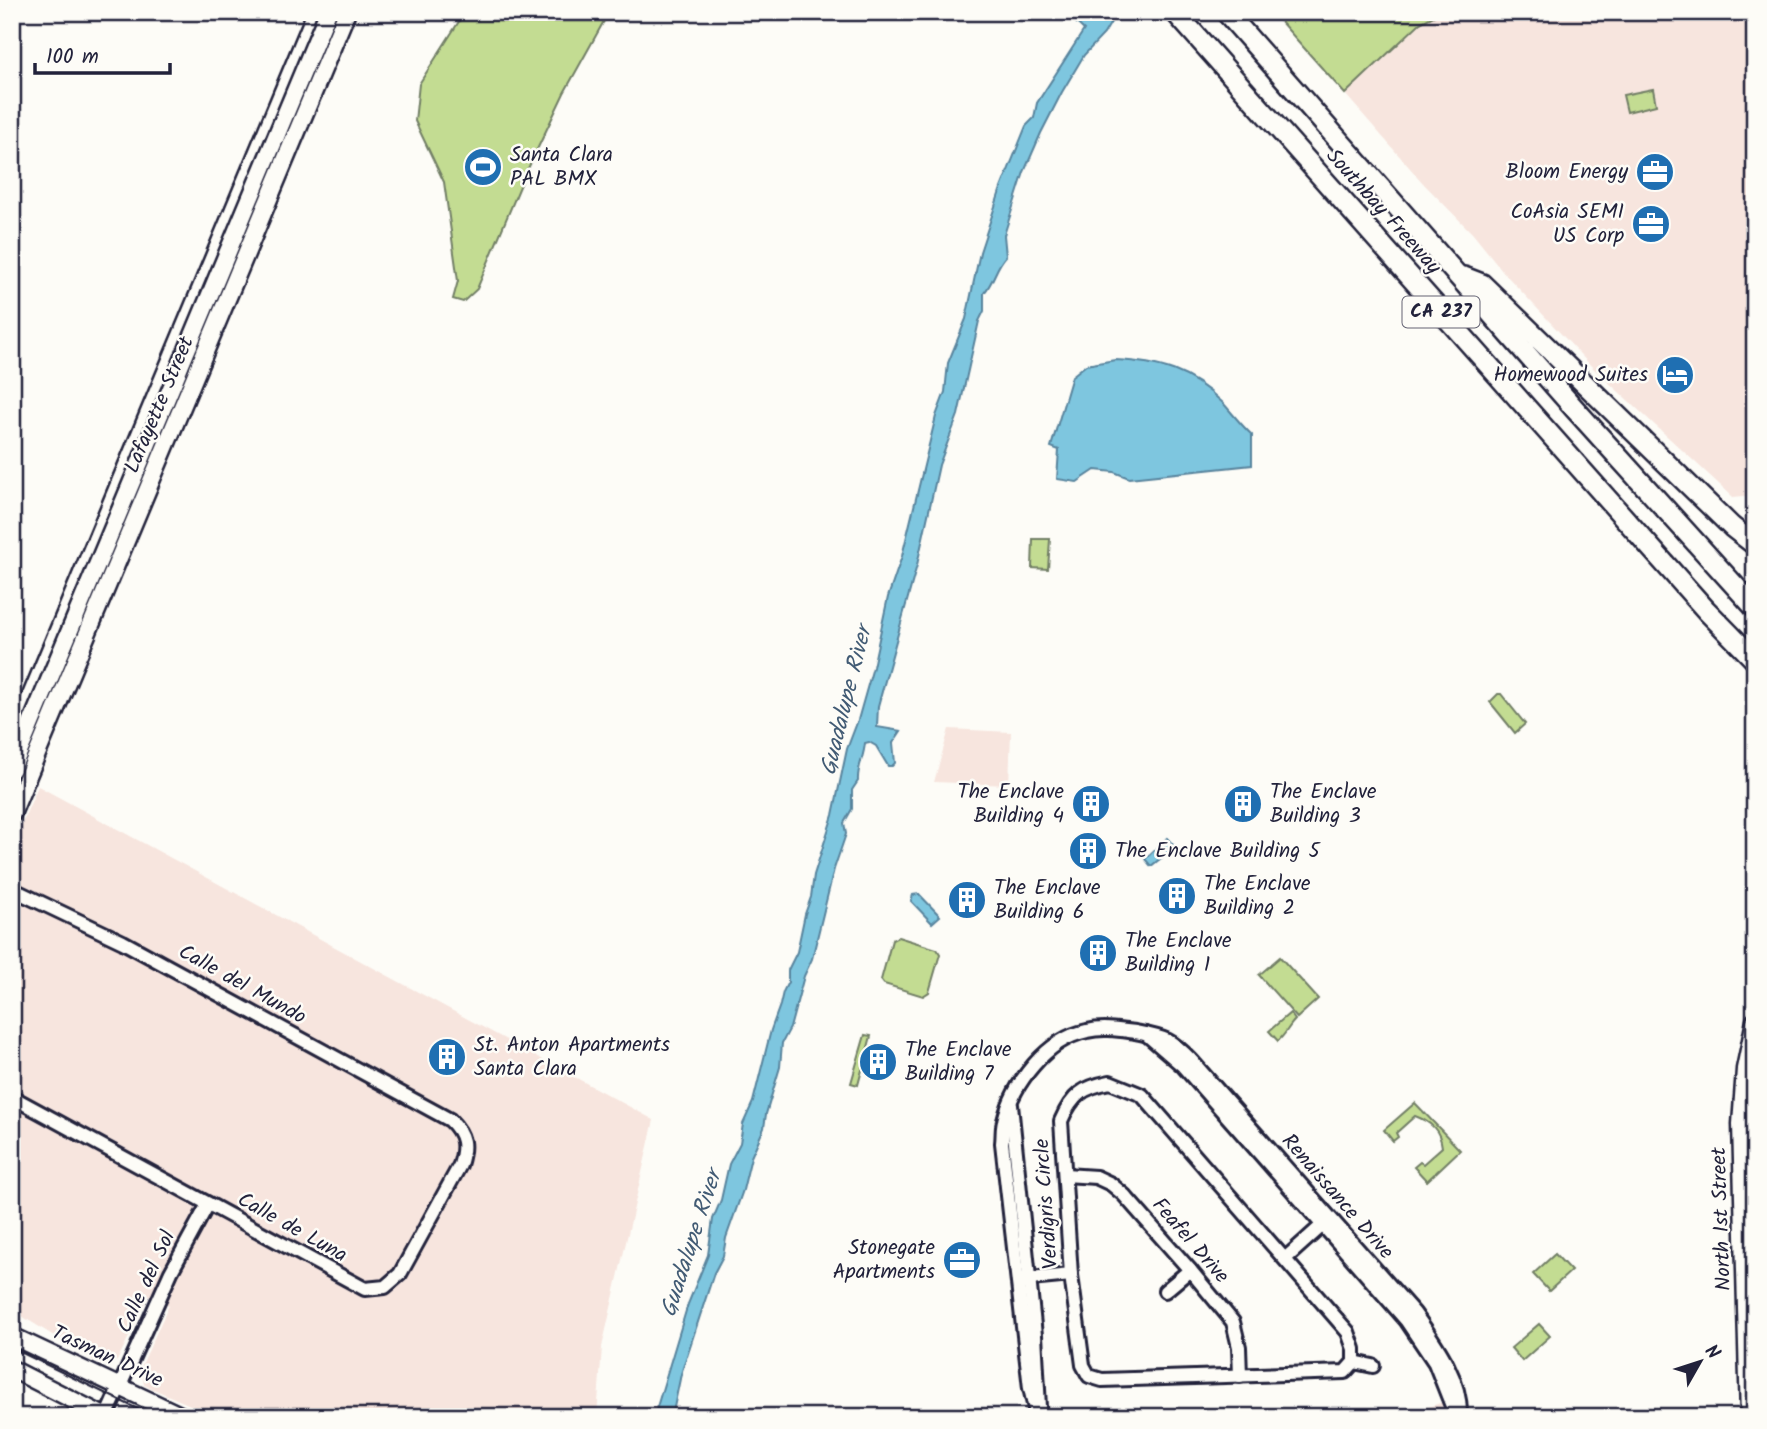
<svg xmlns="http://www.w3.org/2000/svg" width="1767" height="1429" font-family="Kalam,sans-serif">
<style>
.built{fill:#f7e5de}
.green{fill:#c3dc92;stroke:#727f66;stroke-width:2}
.water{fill:#7ec6df;stroke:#59849d;stroke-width:2}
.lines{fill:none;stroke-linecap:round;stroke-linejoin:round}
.minor-casing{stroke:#22223b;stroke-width:18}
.major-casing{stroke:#22223b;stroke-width:21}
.highway-casing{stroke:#22223b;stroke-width:24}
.minor{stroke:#fdfcf7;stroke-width:12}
.major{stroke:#fdfcf7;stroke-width:16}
.highway{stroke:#fdfcf7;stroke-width:19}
.tram{stroke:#22223b;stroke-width:2}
.rail{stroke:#22223b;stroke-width:2.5}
.labels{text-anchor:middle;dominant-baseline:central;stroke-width:5;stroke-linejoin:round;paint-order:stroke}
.shield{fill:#fdfcf7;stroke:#646373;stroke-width:2}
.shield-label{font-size:19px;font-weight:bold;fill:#22223b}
.poi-label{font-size:21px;fill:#22223b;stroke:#fdfcf7;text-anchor:start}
.street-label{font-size:21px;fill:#22223b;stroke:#fdfcf7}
.water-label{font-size:23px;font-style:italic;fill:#425b74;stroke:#fdfcf7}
</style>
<rect width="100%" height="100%" fill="#fdfcf7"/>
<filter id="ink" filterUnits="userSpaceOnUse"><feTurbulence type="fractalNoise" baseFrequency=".0143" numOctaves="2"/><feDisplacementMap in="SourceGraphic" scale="14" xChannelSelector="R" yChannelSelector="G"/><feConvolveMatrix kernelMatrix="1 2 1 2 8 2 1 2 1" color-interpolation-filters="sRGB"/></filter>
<g filter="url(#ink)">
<!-- built -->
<g class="built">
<polygon points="1441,12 1755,12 1754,495 1733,497 1593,368 1506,275 1473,234 1423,183 1345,94 1420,23"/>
<polygon points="949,729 1011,732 1009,785 934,782"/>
<polygon points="38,786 654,1120 602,1347 597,1417 218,1417 144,1385 141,1367 169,1305 149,1296 117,1361 101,1365 12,1310 12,846"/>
<polygon points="1446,1401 1450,1417 1309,1417 1309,1413 1416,1411"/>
</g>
<!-- green -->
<g class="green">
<polygon points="465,12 609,12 564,93 523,179 477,289 463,302 453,299 458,281 444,182 415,121 419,84"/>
<polygon points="1272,12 1441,12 1420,23 1345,94"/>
<polygon points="1653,89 1656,105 1627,112 1623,95"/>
<polygon points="1033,539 1050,539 1048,569 1032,568"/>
<polygon points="1498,694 1501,694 1525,724 1515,733 1490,702"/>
<polygon points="898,937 937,949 940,954 929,992 923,996 884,984 881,980 892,940"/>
<polygon points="1280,957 1318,999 1297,1018 1259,975"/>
<path d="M1290,1013L1295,1020C1288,1027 1286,1034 1278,1041L1269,1031Z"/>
<polygon points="865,1035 871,1036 858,1085 851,1083"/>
<path d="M1415,1103L1460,1150L1427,1181L1414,1167L1420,1162L1423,1164L1442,1147C1440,1130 1431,1122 1415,1116L1396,1133L1398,1137L1393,1141L1384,1130Z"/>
<polygon points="1555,1254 1571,1271 1549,1291 1533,1274"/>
<polygon points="1539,1324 1550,1336 1522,1361 1511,1348"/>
</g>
<!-- water -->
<g class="water">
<path d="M1065,12H1075L1086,18L1095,12H1117L1104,34L1084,55L1062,92L1041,133L1024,172L1004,235L1006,256C995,268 995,280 984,293V311L979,321L958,415L939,465L917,565L878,706L877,727L901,731L893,743L895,763L892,766H888L876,746L869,742L865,743C864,757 857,768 858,781L852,790V809L844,823L846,834L834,869L812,959L804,976L790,1028L782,1043L780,1067L766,1114L764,1128L751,1157L743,1190L726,1238L723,1256L714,1273L681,1374L672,1417H654L688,1304L708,1255L713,1219L721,1200L729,1164L740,1143L743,1124L753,1102L771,1030L780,1005L783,992L788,982V970L797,952L805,914L811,897L814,875L833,815L847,749L858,720L873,667L888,597L902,556L936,416L945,392L948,363L966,319L980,252L1001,188L1026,126L1034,118L1037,103L1084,30Z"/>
<path d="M1115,360C1160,362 1190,371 1223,403C1233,414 1241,425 1252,435V465L1129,478L1114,472L1095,470L1077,482L1057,479L1059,450L1051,447L1072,376L1086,365Z"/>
<polygon points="1167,838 1175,847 1151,866 1145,859"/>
<polygon points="919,894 940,916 932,923 911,901 913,895"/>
</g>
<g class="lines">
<defs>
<g id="minor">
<path d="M12,889L123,942L450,1120C465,1135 466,1146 460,1165L400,1274L385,1287L365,1289L12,1097"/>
<polyline points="1146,1034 1183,1066 1406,1320 1435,1363 1452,1406 1460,1416"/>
<path d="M1110,1082L1142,1095L1348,1332L1354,1349V1362L1345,1372L1102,1380L1089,1376L1083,1365L1071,1275L1061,1121C1072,1095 1083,1087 1110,1082Z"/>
<polyline points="1011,1105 1035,1335 1039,1407"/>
<polyline points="1065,1175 1096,1177 1111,1184 1124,1195 1190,1270 1233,1322 1239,1347 1240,1376"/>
<polyline points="1286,1258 1327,1221"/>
<polyline points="1020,1280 1071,1275"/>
<polyline points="1165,1291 1190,1270"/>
<polyline points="1354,1362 1373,1366"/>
<polyline points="106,1417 171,1272 208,1204"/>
<path d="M1037,1417L1030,1388L1002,1143C1003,1136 1002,1128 1004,1121C1013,1083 1047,1039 1087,1031C1103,1027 1120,1030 1135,1032C1165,1038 1170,1038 1191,1060L1414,1313C1435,1343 1462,1379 1460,1417"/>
</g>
<g id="major">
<polyline points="12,769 328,12"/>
<polyline points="12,814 347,12"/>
<polyline points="12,1336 184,1417"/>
<polyline points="12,1369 106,1417"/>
<polyline points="1749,1417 1741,1124 1745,1069 1755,1021"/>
</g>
<g id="highway">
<polyline points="1175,12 1706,610 1755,660"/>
<polyline points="1226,12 1574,408 1755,608"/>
<polyline points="1464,277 1482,284 1732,527 1755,545"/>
</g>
</defs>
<!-- minor casing -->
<use href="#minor" class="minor-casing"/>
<!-- major casing -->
<use href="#major" class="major-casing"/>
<!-- highway casing -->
<use href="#highway" class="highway-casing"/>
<!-- minor -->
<use href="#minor" class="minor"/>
<!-- major -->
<use href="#major" class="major"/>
<!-- highway -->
<use href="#highway" class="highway"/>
<!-- tram -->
<polyline class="tram" points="12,1348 154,1417"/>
<!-- rail -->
<polyline class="rail" points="12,717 306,12"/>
</g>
</g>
<!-- icons -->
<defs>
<symbol id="stadium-disc" viewBox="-11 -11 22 22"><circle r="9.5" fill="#1f6fb2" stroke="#fdfcf7"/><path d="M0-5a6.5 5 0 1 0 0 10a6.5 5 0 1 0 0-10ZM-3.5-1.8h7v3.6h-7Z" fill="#fff"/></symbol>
<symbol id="office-disc" viewBox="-11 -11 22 22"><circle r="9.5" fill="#1f6fb2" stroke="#fdfcf7"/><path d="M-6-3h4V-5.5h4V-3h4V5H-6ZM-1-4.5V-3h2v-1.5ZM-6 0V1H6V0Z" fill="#fff"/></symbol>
<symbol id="hotel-disc" viewBox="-11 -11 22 22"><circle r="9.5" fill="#1f6fb2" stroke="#fdfcf7"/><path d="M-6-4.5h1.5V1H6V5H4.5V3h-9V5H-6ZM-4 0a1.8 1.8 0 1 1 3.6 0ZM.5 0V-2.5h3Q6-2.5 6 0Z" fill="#fff"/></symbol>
<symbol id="building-disc" viewBox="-11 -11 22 22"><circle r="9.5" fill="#1f6fb2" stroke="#fdfcf7"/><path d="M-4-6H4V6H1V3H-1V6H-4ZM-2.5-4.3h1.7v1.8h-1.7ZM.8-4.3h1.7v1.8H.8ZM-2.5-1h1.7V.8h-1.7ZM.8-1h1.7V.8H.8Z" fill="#fff"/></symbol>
</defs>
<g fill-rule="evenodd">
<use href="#stadium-disc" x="461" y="145" width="44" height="44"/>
<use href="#office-disc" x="1633" y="150" width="44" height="44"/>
<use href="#office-disc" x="1629" y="202" width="44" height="44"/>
<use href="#hotel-disc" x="1653" y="353" width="44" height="44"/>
<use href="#building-disc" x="1069" y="782" width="44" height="44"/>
<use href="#building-disc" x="1221" y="782" width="44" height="44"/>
<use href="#building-disc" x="1066" y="829" width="44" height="44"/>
<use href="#building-disc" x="1155" y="874" width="44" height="44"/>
<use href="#building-disc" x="945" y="878" width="44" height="44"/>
<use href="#building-disc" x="1076" y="931" width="44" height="44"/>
<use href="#building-disc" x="425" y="1035" width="44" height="44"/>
<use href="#building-disc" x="856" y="1040" width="44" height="44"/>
<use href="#office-disc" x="940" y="1238" width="44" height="44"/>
</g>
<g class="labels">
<!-- shield labels -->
<rect class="shield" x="1402.5" y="296.5" width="77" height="31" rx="5"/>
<g class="shield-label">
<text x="1441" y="312">CA 237</text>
</g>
<!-- poi labels -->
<g class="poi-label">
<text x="510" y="155">Santa Clara<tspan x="510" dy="24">PAL BMX</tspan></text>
<text x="1628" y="172" text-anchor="end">Bloom Energy</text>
<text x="1624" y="212" text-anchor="end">CoAsia SEMI<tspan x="1624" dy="24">US Corp</tspan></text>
<text x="1648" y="375" text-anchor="end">Homewood Suites</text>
<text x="1064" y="792" text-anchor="end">The Enclave<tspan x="1064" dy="24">Building 4</tspan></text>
<text x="1270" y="792">The Enclave<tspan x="1270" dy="24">Building 3</tspan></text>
<text x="1115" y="851">The Enclave Building 5</text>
<text x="1204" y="884">The Enclave<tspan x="1204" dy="24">Building 2</tspan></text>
<text x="994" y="888">The Enclave<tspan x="994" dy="24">Building 6</tspan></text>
<text x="1125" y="941">The Enclave<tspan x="1125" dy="24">Building 1</tspan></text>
<text x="474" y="1045">St. Anton Apartments<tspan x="474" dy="24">Santa Clara</tspan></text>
<text x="905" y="1050">The Enclave<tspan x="905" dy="24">Building 7</tspan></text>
<text x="935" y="1248" text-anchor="end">Stonegate<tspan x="935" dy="24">Apartments</tspan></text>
</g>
<!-- street labels -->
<g class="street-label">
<text transform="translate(1383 212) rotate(48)">Southbay Freeway</text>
<text transform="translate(160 405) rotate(-67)">Lafayette Street</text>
<text transform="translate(242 985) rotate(29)">Calle del Mundo</text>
<text transform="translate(1337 1197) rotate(49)">Renaissance Drive</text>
<text transform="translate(1047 1204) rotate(-94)">Verdigris Circle</text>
<text transform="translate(1722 1219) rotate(-92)">North 1st Street</text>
<text transform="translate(292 1228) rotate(29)">Calle de Luna</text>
<text transform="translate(1190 1241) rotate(49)">Feafel Drive</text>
<text transform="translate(147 1282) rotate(-65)">Calle del Sol</text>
<text transform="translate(107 1357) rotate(25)">Tasman Drive</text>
</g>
<!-- water labels -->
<g class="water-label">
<text transform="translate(847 701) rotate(-76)">Guadalupe River</text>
<text transform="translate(692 1244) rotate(-72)">Guadalupe River</text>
</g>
</g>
<!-- margin -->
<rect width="1767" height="1429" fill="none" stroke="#fdfcf7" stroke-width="42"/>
<rect x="21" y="21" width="1725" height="1387" fill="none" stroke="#22223b" stroke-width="2.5" filter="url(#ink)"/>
<!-- north arrow -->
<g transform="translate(1700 1362) rotate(51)" stroke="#fdfcf7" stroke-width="5" paint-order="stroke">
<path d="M0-5L12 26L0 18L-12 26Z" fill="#22223b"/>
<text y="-10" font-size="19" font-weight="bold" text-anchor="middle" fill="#22223b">N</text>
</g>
<!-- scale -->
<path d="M35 63v10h135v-10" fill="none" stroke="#22223b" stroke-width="3.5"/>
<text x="46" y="63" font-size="21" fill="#22223b" stroke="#fdfcf7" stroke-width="5" paint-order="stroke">100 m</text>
</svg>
